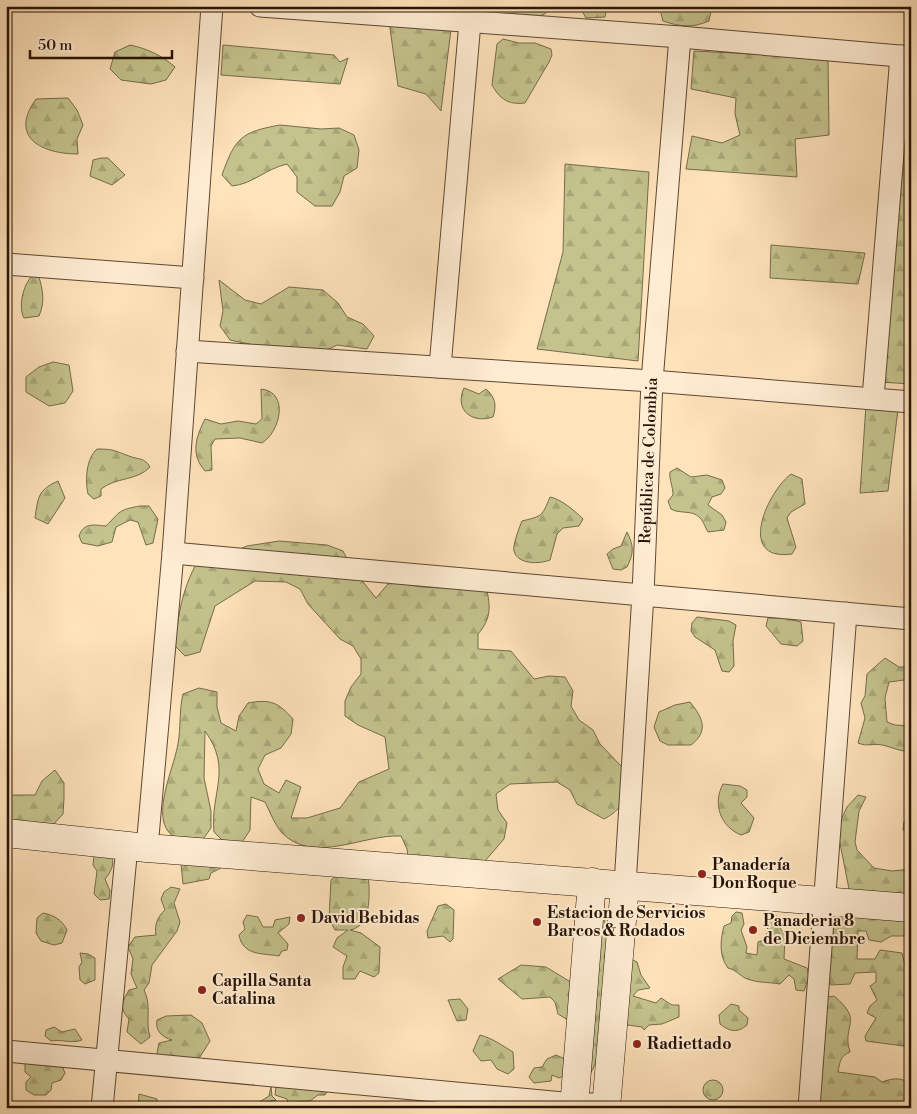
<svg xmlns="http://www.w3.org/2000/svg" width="917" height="1114" font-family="'Libre Bodoni',serif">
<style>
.forest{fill:url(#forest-firs);stroke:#766b4a}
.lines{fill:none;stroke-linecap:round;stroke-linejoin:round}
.street-casing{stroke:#5d4733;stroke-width:23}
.secondary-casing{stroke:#271306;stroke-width:29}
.street{stroke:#ffedd3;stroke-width:21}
.secondary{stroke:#ffedd3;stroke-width:28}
.poi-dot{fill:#8f2418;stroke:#ffedd3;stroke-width:2}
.labels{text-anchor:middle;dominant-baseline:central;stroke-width:4;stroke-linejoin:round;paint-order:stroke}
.street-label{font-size:16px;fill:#271306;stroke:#ffedd3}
.poi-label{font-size:16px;font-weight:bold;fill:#271306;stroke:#ffedd3;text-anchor:start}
</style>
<defs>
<pattern id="forest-firs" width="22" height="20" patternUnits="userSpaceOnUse" patternTransform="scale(1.25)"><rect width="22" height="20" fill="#c4c38d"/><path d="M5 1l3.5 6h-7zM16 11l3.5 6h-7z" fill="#a8a778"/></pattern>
</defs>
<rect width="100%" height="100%" fill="#ffe3bb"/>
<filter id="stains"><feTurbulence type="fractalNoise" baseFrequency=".004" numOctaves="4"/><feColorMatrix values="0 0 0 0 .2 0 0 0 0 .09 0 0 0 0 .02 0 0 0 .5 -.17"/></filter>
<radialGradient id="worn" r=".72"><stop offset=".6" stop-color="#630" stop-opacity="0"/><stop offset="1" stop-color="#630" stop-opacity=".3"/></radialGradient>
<!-- forest -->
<g class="forest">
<polygon points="445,6 607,6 605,17 586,18 581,9 554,7 536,20 521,18 508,8 461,10"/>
<path d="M659,6H712L709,21C692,28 681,27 663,21Z"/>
<polygon points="389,21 451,29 441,111 426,94 398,86"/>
<path d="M503,39L519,43H535L551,49L552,55L549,62L525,103C508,105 500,99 492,85L497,44Z"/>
<path d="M130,45C148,49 161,55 175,67L166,80L151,84L121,80L110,69L115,52Z"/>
<polygon points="223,45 334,55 340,62 348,58 340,84 221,75"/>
<polygon points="694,51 828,58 829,135 795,139 797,177 686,169 692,136 722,143 740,135 735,114 736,98 691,89"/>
<polygon points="911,67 911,384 879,382"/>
<path d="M68,98L77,110L83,125L77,139L78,154C43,154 8,138 36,99Z"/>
<path d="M280,125L321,129L339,128L354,135L359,150L357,168L344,176L340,192L332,206H315L297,192V177L287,164C265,169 253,184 232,186L222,175C235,138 241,132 280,125Z"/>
<polygon points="101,158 108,158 125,175 112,185 90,176 93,160"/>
<polygon points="565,164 649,172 638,361 537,349 563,252"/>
<polygon points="771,245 865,253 858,284 770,278"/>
<path d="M32,276L39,277C43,291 45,302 39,316L24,318C18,307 23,285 32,276Z"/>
<polygon points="219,280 245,300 261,304 289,287 323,290 338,303 347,317 363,324 374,336 367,349 337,345 323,352 259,346 230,340 220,326 223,311"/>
<polygon points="53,362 69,365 73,391 65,403 49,406 26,392 26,377 39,367"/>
<path d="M464,388L479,394L486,389C495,397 497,405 493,417C472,424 454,410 464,388Z"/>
<path d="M261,389C290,392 280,432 262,443L240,438L215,439L211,446L212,470L205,471C190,454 196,437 205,419L221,424L238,421L256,424L262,419Z"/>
<polygon points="866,405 898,409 888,491 860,493"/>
<path d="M97,449C114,449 115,451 129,456C139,460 144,457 150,467C137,481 116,477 101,489V496L94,499L88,494C85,480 86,459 97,449Z"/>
<path d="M677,468L691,477L707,475L722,480L725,488L721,494L712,497L708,505L722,515L726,522L724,530L708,532C705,527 703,520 699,517C693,510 679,514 671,509L668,501L673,495C673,486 669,480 670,472Z"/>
<path d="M791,474L802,479L805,504L791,512L787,518L796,547L792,554C736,562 767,492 791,474Z"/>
<path d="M58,481L65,498L48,524L35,518C38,497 38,490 58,481Z"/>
<path d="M550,497C561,499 575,511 583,519L579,526L563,528L557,534L550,560C540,564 518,565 514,551C512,547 520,525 522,521C543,516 542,516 550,497Z"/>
<path d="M140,506H149L158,519L153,543L146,545L138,522L130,520L116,527L112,542L98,546L82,543L79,536C84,522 94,525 106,526C121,511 118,510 140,506Z"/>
<path d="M627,532C634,546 634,553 627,567L621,570L613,569L607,554L613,549L621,546Z"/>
<path d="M279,541L327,545L343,551L351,567L376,598L388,584C405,582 409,586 424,587C445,589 466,586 487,591C491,609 490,620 478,634V649L511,651L534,679L549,676L565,677L573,691L571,706L579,720L593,730L600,744L622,767C624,792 629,806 604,819L577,804L570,790L557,782L510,784L496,794L498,810L507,823L504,839L485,861L409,865L407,849L401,836C363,834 314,865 282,833C275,825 270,812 265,802L251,797L250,830L241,844L225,843L214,832C210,792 233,770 205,731L204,778L211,811V828L201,842C136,845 172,777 178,744C181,727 179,711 183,694L199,688L217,692V707L221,723L236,731L239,716L248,703C270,699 278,702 293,719L291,734L281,748L265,755L258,769L264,784L279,793L286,780L301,787L291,818H307L340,808L359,782L389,769L385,737L358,725L345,716V701L351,687L361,674V659L353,646L340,639L308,604L300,589L286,582L255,581L215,606L200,652L185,656L175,646C178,614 183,584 201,556L232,552L247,546Z"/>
<polygon points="697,617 729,621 736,625 733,641 734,666 729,672 722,671 715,650 695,637 691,631 692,623"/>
<polygon points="768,618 785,618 801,622 803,641 797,646 781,644 766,626"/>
<path d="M885,658L899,667H911V676L904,680L889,682L885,698L887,722L895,725L911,726V751C900,752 892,747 882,745C873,743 867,747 858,743L865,718L861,703L865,696L867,674Z"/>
<path d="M690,702C703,718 709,731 691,745H668L660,741L654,727L659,712L675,705Z"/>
<polygon points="55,770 64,783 64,798 63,814 52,826 6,832 6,795 35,795 42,781"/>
<path d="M723,784L740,786L747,790V797L741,803L754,818L749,832L741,835C721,827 712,804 723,784Z"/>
<polygon points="858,795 866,797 859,811 855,842 857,850 874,868 892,871 911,869 911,891 907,895 853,895 849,889 837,828 847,807"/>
<polygon points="911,817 911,834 903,830 904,822"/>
<path d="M110,854C116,863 111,872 105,879L110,891L109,899L100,900L94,894L97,871L93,865L94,856Z"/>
<polygon points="215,860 221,868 211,873 209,879 183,884 181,864"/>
<path d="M342,871H368C369,888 374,926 350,930L361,933L380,947L379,973L374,977L360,971L355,979H343V967L347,956L333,947L337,938L348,930H335L329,919L331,880Z"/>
<path d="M171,887L180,889L174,903L180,922L177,931L152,965L149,983L144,990C152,1006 145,1021 150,1037L141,1044L127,1032L129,1019C119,1008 122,1002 129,990L137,988L131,974L133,959L128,947L135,937L156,935C154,925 158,916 165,910L161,899L164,892Z"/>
<polygon points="446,904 454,910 453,939 450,942 443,936 428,938 427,931 438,906"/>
<path d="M911,906V936H891L881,942L869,940L866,931H858L857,959H875L880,950L902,953L906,969L911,968V998L906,1005L911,1009V1047L866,1041L865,1036L876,1018L867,1013L870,1006L877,1000L870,986L876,982V972L855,973L850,984L831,985C813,957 824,936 836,909Z"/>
<path d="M596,907L605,908C607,915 604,918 605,925C607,936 608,946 604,958L627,957L637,962L641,975L650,988L638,990L633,996L656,1003L661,998L672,1005H679V1017L662,1024L649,1025L644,1030L642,1027L628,1025L603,1036L598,1031C600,1045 598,1062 590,1074Z"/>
<path d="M736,912L742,913L744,924L741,930L747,947L746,953L757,955L758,942L764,940L768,930L764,918L770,912L783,920L780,928L785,935L784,959L807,968L809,977L804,991L796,990L794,979L789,975L780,984C768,982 756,983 745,978C738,974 736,970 728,968C719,956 720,941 724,926L731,923L732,916Z"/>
<path d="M43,913C54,915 62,920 67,930L62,943L54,945L41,941L36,933L37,918Z"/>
<path d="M247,915L258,917L263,927H273L275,920L290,917L289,924L278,933L288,944L287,950L282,951L279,956C262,953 243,956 239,935L245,929L243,922Z"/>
<polygon points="80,953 88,954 95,958 95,980 85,984 80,980 79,967 82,962"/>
<polygon points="521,965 546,967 574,984 568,1020 558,1014 555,1002 550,997 522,999 498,979"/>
<path d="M834,996C865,1022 841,1024 850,1052C840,1056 840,1062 838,1072L875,1077L882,1082C893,1078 901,1077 911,1084V1107L898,1104L882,1108H818L822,998Z"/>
<polygon points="460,999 468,1009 466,1020 457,1021 448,1000"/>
<path d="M731,1004L739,1006V1010L748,1018L747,1025C738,1033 730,1032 720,1024L719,1015Z"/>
<path d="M191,1015L202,1023L210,1041L198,1060L160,1057L157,1053L159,1043L172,1040C162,1037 155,1031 157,1020L166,1016Z"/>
<path d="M54,1027L62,1032L75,1029L82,1040C71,1044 63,1039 51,1041L45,1036L46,1030Z"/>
<path d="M480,1035C492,1038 503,1046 513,1052L514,1069L508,1074L497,1069L491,1060L481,1061L473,1051Z"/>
<polygon points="556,1055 565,1059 568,1074 559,1078 552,1075 551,1081 534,1083 529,1077 534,1068 542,1067 547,1059"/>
<polygon points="25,1063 62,1066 65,1073 61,1080 52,1083 51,1090 46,1095 34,1095 26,1090 26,1082 31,1077 25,1072"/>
<circle cx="713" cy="1090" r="10"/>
<polygon points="270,1085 330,1088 325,1095 318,1095 310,1101 295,1102 292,1108 289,1108 287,1099 275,1095 276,1087"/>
<polygon points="271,1087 272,1096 276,1100 267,1102 266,1108 258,1108 258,1103 269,1096"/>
<polygon points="139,1094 157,1099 157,1108 138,1108"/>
</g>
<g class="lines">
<defs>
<g id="street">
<polyline points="260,6 680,37 911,57"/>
<polyline points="6,264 193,278"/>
<polyline points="187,351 652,381 911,402"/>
<polyline points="440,367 470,22"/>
<polyline points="873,398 901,56"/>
<polyline points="173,553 911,619"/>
<polyline points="147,848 173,553 212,6"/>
<path id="s1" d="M625,885L643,594L652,381L680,37"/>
<polyline points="6,1051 574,1104 606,1104"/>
<polyline points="102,1108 127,846"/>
<polyline points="809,1108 846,613"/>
</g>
<g id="secondary">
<polyline points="6,833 147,848 911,908"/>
<polyline points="574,1108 592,882"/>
<polyline points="606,1108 625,885"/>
</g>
</defs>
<!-- street casing -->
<use href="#street" class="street-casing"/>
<!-- secondary casing -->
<use href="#secondary" class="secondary-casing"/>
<!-- street -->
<use href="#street" class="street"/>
<!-- secondary -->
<use href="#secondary" class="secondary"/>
</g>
<!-- markers -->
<g class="poi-dot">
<circle cx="702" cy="874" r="5"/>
<circle cx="301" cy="918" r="5"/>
<circle cx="537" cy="922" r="5"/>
<circle cx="753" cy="930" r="5"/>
<circle cx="202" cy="990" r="5"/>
<circle cx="637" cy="1044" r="5"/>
</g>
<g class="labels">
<!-- street labels -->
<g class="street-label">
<text stroke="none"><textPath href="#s1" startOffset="425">República de Colombia</textPath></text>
</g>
<!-- poi labels -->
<g class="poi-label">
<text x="712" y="865">Panadería<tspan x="712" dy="18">Don Roque</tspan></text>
<text x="547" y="913">Estacion de Servicios<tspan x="547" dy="18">Barcos &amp; Rodados</tspan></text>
<text x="311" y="918">David Bebidas</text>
<text x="763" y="921">Panaderia 8<tspan x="763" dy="18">de Diciembre</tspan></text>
<text x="212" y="981">Capilla Santa<tspan x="212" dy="18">Catalina</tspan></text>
<text x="647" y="1044">Radiettado</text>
</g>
</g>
<!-- margin -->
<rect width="917" height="1114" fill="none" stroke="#ffe3bb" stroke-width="25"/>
<rect x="8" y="8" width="902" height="1099" fill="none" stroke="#271306" stroke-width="2.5"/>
<rect x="12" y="12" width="892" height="1089" fill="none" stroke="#271306"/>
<!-- scale -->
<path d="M30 50v8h142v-8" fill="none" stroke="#271306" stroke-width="2.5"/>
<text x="38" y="50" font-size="15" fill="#271306" stroke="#ffedd3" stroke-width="4" paint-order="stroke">50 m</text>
<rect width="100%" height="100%" filter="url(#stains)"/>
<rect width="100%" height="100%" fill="url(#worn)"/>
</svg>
